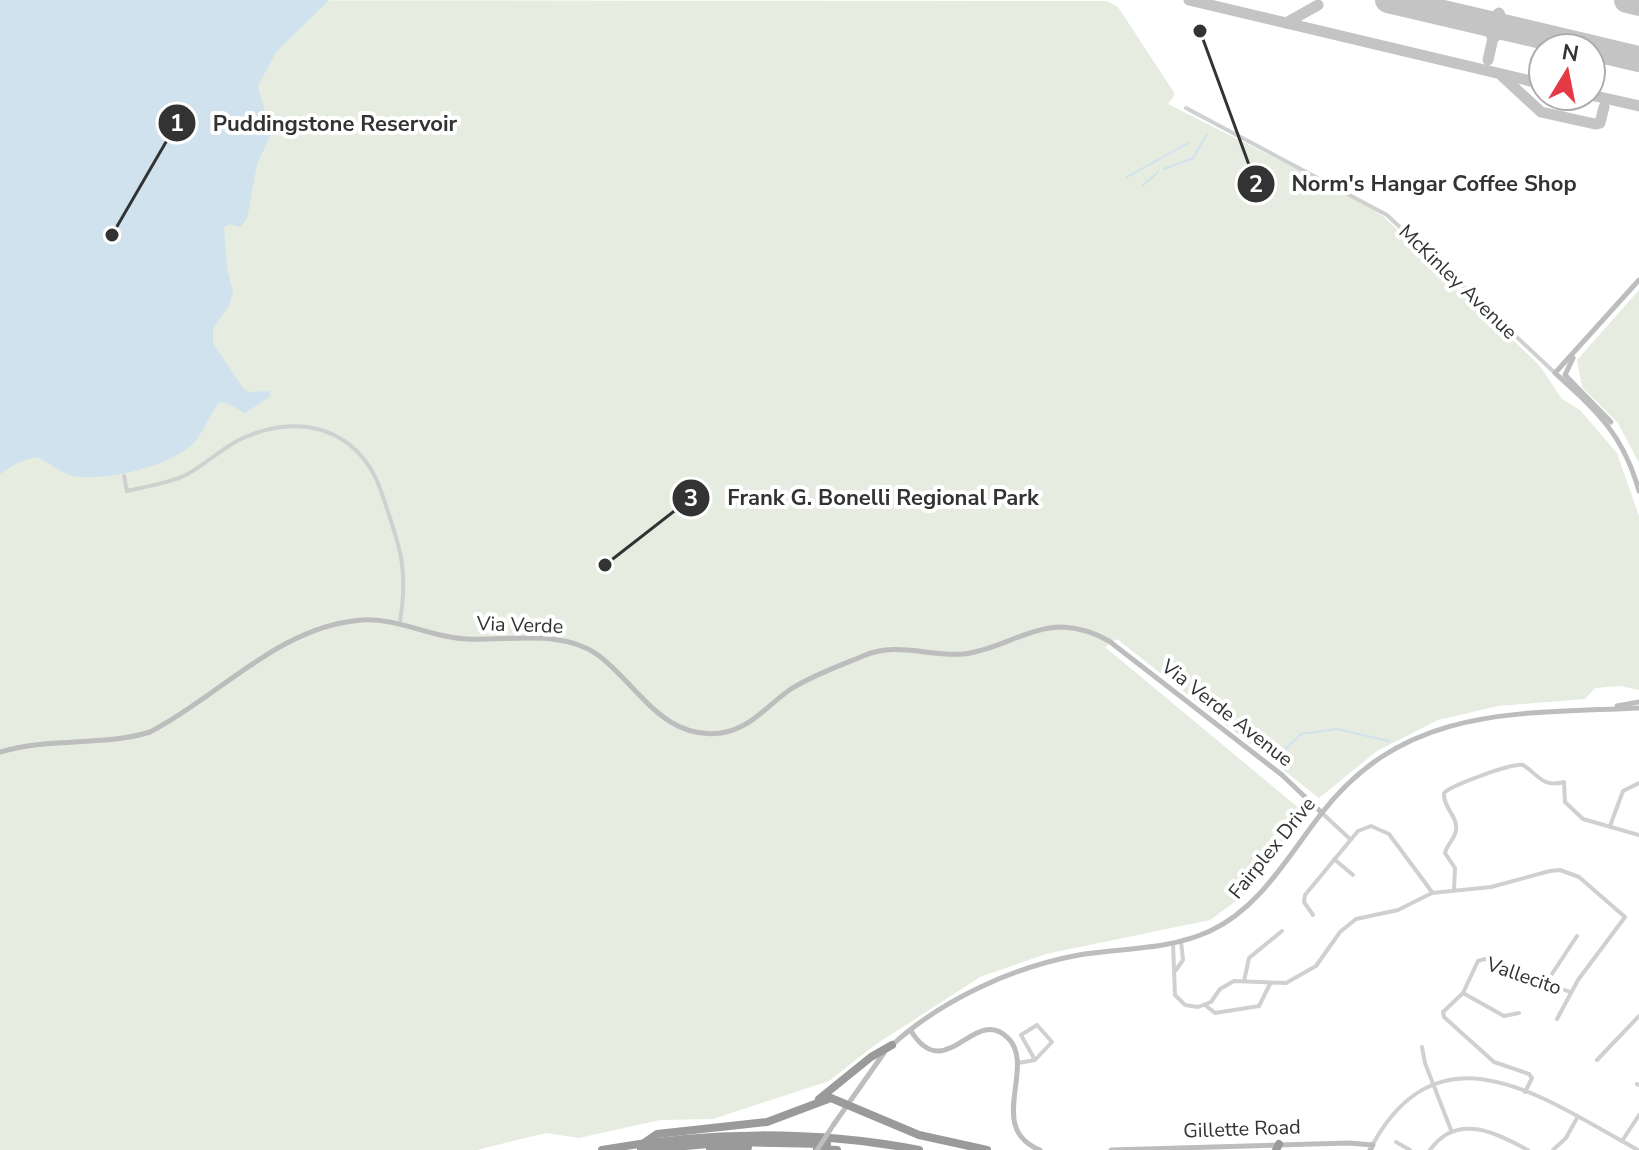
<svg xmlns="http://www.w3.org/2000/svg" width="1639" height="1150" font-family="'Nunito Sans',sans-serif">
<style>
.green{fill:#e6ecdf}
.water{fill:#cfe2ee}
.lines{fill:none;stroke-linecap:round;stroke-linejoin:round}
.stream{stroke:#cfe2ee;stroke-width:2}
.taxiway{stroke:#c4c4c4;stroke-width:11}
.runway{stroke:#c4c4c4;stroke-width:26}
.street{stroke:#d0d0d0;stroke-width:4}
.secondary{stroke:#bdbdbd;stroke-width:5}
.highway{stroke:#9a9a9a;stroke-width:8}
.secondary-bridge{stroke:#bdbdbd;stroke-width:5}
.labels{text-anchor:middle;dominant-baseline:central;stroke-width:8;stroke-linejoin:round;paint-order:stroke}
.street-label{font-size:20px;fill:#333;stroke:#fff}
.leader{fill:none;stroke:#333;stroke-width:3}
.callout-dot{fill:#333;stroke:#fff;stroke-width:3}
.mark-label{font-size:24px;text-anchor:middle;font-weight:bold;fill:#fff}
.callout-label{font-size:22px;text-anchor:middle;font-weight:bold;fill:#333;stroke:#fff;stroke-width:8;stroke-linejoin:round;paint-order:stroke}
</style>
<rect width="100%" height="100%" fill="#fff"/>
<!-- green -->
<g class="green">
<polygon points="0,0 1107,1 1118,7 1175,94 1168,104 1358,200 1384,217 1539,365 1562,399 1580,410 1617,453 1639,516 1639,690 1621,686 1595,688 1585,699 1498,706 1438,720 1377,751 1319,798 1117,639 1105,647 1306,814 1251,890 1210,920 1046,954 980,977 875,1045 829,1081 713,1119 660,1120 579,1138 546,1133 477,1150 0,1150"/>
<polygon points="1639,290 1639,463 1618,423 1582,387 1577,360"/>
</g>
<!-- water -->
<path class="water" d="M0,0H329L276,52L258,86L271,134L257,164L247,219L240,227L230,224L224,227L227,268L233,292L229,306L213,329V343L243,388L249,392L269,391L271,396L245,413L225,402L219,403C209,415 205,428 197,439C176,466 105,482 73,476C59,473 50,461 35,457L17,463L0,474Z"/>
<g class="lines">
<!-- stream -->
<g class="stream">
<polyline points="1164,169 1193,158 1207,134"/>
<polyline points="1127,177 1188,143"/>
<polyline points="1143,185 1158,172"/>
<polyline points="1257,746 1281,753 1301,734 1337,729 1389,741"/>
</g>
<!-- taxiway -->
<g class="taxiway">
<polyline points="1189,0 1543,84"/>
<polyline points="1484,22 1493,38 1507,28"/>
<polyline points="1286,23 1318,5"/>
<polyline points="1486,23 1499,13 1505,27"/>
<polyline points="1573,44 1578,48"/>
<polyline points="1591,50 1594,48"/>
<polyline points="1488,60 1493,38"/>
<polyline points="1502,76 1541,112 1595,124 1600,123 1604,107"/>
<polyline points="1591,95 1639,106"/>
</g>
<!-- runway -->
<g class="runway">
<polyline points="1388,0 1639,59"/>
<polyline points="1627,0 1639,3"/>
</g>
<!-- street -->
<g class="street">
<polyline points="1186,108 1387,215 1555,373"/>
<path d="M124,476L127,491C147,486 167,484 186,475C204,465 219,451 237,441C295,411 359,426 381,491C399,545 409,565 400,622"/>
<polyline points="1322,813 1350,839"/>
<polyline points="1610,826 1623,791 1639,783"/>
<polyline points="1334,859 1353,875"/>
<path d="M1454,889L1455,868L1445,853C1447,844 1455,839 1456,830C1458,816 1443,808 1444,793C1450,786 1511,763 1523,765C1539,775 1542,788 1564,782L1565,802L1583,819L1639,835"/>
<polyline points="1313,915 1304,902 1305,895 1358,831 1371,826 1389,834 1432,892"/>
<polyline points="1173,943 1175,995 1185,1005 1198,1007 1211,1002 1220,989 1234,981 1286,983 1316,966 1340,932 1356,919 1398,910 1432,893 1491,887 1550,871 1560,870 1579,877 1625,917 1578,980 1557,1019"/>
<polyline points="1176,970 1183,960 1181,941"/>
<polyline points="1244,981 1249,958 1282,931"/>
<polyline points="1546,983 1577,936"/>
<polyline points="1463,993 1504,1016 1519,1013"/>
<polyline points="1205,1005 1215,1013 1259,1006 1270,984"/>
<polyline points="1422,1047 1425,1063 1451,1130"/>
<polyline points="1597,1060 1639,1016"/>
<polyline points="1018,1063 1035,1060 1052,1042 1037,1025 1021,1035 1035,1060"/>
<polyline points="1637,1084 1639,1085"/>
<polyline points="1525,1092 1532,1078 1529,1074 1494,1062 1444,1017 1443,1012 1463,993 1478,961 1485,959 1570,992"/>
<polyline points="1622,1141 1639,1115"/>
<polyline points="1396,1142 1410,1150"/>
<path d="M1373,1144C1442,1019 1549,1102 1638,1150"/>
<path d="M1430,1150C1457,1112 1496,1133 1528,1150"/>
<polyline points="1553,1150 1566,1138 1577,1118"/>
</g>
<!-- secondary -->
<g class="secondary">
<path d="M1639,280L1555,373C1597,411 1623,434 1639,491"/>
<polyline points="1573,358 1565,375 1611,422"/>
<polyline points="1617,706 1639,702"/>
<path d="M0,752C49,737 101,747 150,732C220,696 279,626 362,620C400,618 432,638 468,639C509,641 563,629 598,655C637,684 663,741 721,733C752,728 767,705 791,689C813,675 839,666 863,656C897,641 929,657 964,654C998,650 1028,627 1063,627C1080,628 1095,633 1109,641L1282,775L1322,813"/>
<path d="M911,1031C946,1087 974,1004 1008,1038C1037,1067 985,1128 1040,1150"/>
<path d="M891,1046C941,1000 1013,967 1079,955C1123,948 1169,950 1210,931C1260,908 1288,856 1321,814C1405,705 1516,714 1639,708"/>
<polyline points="834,1124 884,1053"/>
<polyline points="1111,1150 1349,1143 1373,1145 1370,1150"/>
</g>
<!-- highway -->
<g class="highway">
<polyline points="819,1099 871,1057 892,1045"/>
<polyline points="644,1143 657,1134 767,1122 831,1098 919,1135 987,1150"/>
<polyline points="710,1149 748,1147"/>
<polyline points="817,1149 837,1150"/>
<path d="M602,1150C705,1131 815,1130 919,1150"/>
<polyline points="641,1150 731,1142 827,1144"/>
<polyline points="1276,1150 1279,1144"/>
</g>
<!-- secondary-bridge -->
<polyline class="secondary-bridge" points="817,1150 834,1124"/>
</g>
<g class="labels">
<!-- street labels -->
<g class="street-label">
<text transform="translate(1458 282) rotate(44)">McKinley Avenue</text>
<text transform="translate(520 625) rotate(2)">Via Verde</text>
<text transform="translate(1227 713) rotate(38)">Via Verde Avenue</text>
<text transform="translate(1272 848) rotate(-51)">Fairplex Drive</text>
<text transform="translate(1524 976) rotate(19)">Vallecito</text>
<text transform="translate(1242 1129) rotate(-2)">Gillette Road</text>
</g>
</g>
<!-- callouts -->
<path class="leader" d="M112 235L177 123M1200 31L1256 184M605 565L691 498"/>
<g class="callout-dot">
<circle cx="112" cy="235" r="8"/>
<circle cx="1200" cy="31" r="8"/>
<circle cx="605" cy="565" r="8"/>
<circle cx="177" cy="123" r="20"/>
<circle cx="1256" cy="184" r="20"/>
<circle cx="691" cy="498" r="20"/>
</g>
<g class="mark-label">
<text x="177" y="131">1</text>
<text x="1256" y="192">2</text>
<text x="691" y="506">3</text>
</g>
<g class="callout-label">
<text x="335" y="131">Puddingstone Reservoir</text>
<text x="1434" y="191">Norm's Hangar Coffee Shop</text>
<text x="883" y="505">Frank G. Bonelli Regional Park</text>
</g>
<!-- north arrow -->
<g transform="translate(1567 72) rotate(10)"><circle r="38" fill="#ffffff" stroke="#adadad" stroke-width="2"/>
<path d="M0-6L14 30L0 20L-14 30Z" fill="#e63946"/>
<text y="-12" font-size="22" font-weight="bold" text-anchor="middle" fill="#333333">N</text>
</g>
</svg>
